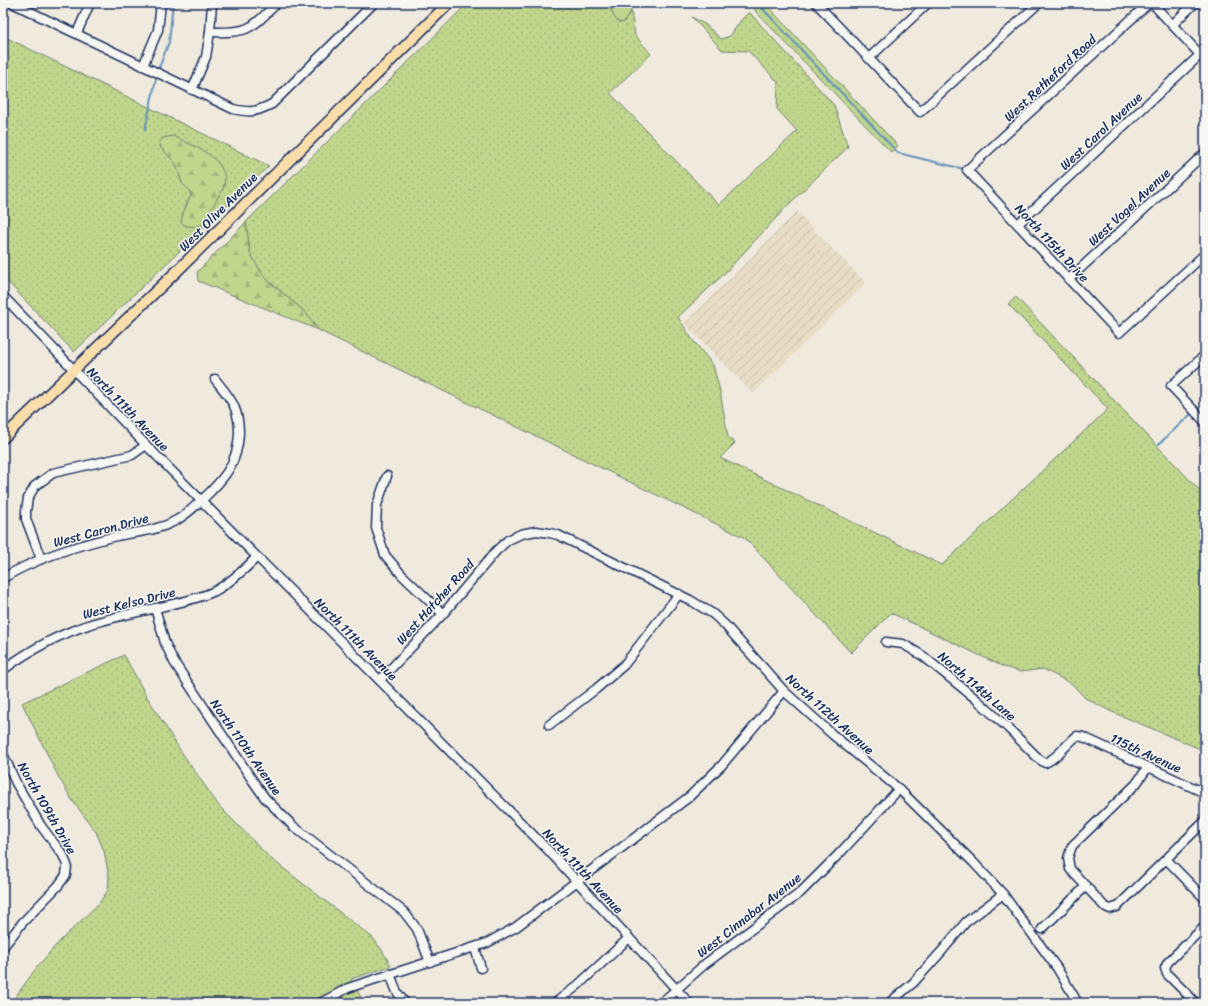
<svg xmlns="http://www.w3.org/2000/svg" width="1208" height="1006" font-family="Sriracha,sans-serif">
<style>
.industrial{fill:url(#industrial-furrows)}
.grass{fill:url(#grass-dots);stroke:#6e8275;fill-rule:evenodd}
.forest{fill:url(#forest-firs);stroke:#6e8275}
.park{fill:url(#park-crowns);stroke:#6e8275}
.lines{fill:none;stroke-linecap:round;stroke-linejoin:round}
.stream{stroke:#6593ba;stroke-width:2}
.minor-casing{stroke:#1b2f5e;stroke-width:11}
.major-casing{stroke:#1b2f5e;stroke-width:13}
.minor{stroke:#f6f6f2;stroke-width:8}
.major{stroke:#f9deab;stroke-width:10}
.labels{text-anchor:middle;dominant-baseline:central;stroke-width:3;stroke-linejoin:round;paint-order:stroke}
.street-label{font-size:13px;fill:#1b2f5e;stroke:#f6f6f2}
</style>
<defs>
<pattern id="industrial-furrows" width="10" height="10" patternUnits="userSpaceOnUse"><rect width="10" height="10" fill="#e9dcc6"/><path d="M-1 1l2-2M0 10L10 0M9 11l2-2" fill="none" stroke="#c7bdac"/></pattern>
<pattern id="grass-dots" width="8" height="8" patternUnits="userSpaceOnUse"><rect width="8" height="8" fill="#c0d68c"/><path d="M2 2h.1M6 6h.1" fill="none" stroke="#a4b87b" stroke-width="1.8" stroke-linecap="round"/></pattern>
<pattern id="forest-firs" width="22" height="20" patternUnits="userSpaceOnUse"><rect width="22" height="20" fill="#c0d68c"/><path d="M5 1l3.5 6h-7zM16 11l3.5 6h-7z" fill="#a4b87b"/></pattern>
<pattern id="park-crowns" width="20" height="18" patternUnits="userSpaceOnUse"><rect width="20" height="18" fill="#c0d68c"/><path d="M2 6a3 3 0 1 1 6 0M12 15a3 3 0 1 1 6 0" fill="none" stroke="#a4b87b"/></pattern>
</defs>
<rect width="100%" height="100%" fill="#f0eade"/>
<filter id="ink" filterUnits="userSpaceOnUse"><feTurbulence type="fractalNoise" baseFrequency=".025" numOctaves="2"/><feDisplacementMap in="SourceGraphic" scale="8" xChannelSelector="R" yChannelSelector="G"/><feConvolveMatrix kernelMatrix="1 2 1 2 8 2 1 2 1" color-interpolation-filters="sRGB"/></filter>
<g filter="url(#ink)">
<!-- industrial -->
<polygon class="industrial" points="797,212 866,283 753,394 684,323"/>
<!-- grass -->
<g class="grass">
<polygon points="468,3 610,3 613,15 623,23 631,11 635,35 651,54 610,93 719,205 797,131 777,109 778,82 748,51 722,50 692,17 706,25 721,39 730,36 741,20 749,12 834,105 848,147 789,204 724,274 678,317 692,339 713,365 720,391 728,437 735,443 720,458 942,565 1108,409 1008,304 1016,297 1205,496 1205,751 1110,711 1085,698 1072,684 1043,669 1021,672 1004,667 891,613 851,653 745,538 318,330 306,313 264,277 250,253 246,222"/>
<path d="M3,36L269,166L74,352L3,277ZM169,156L224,187L212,206L207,217L183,213L191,195L189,190L182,183L176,164Z"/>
<polygon points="124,655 146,695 180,750 219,806 270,858 373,938 382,950 391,966 351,979 364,1003 11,1003 37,967 57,944 100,902 108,890 109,877 104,851 96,832 72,800 58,776 22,703"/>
</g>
<!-- forest -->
<g class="forest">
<polygon points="610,3 629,3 631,11 623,23 618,22 613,15"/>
<path d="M173,136C191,145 217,153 224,174C225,177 225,183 224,187C223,189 204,222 202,224C196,228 187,227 181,223L183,213L191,195L189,190L182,183L176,164L161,148L159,143L163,138Z"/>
<polygon points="246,222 250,253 264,277 306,313 318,330 198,281 197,272"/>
</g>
<!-- park -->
<polygon class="park" points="752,3 768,3 775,14 898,146 891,152 756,12"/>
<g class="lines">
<!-- stream -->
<g class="stream">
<polyline points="760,3 763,9 898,153 964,169"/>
<polyline points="159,68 169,42 173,3"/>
<polyline points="145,130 156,79"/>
<polyline points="1159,444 1193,412"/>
</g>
<defs>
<g id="minor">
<path d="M12,3L233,109C251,113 256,112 272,104L374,3"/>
<polyline points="816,3 920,112 1039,3"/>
<polyline points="1149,3 967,170 1119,333 1205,254"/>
<polyline points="1152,3 1205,60"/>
<polyline points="1172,25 1195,3"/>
<path d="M210,32C249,33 250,30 277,3"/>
<polyline points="77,33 90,3"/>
<polyline points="869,58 928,3"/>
<polyline points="143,66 158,30 161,3"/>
<polyline points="192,90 206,57 210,32 212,3"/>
<polyline points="1018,224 1200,55"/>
<polyline points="1069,279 1205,153"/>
<polyline points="3,296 146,445 548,850 689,1003"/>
<polyline points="1205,355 1171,386 1205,422"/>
<polyline points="387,476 377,505 376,528 385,555 402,575 443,614"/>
<polyline points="41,559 26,519 26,511 28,498 35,486 53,473 132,455 146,445"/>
<path d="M3,578C38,557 78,545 117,536C135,532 156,531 173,522C184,517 193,508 202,500C223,480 238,464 239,433C239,424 238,415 234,406C230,397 221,387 215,379"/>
<polyline points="155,608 165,643 174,662 253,781 265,798 293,826 404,912 417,929 430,962"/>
<path d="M886,642L903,644L923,656L976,699L1008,728L1039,759L1045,763C1058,758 1066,744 1077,736L1083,737L1205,793"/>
<path d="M3,670C31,649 62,633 94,623C115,617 136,612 156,608C176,603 196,600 215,591C231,582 244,570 257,557"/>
<polyline points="380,680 443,614 496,551 508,540 521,534 536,531 550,533 558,535 690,600 713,614 725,625 784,691 833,735 899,789 973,862 1003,894 1024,923 1057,968 1078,1003"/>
<polyline points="549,725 596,689 624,665 679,594"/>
<polyline points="3,754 16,783 41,826 63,855 67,865 66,875 58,886 23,922 3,947"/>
<polyline points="1148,767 1136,784 1072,846 1068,858 1070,869 1104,906 1110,909 1117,907 1205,821"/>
<polyline points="1166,859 1205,899"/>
<polyline points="1042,929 1086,886"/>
<polyline points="475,948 481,968"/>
<polyline points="390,974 397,992 405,1003"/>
<polyline points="320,1003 348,988 487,943 516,927 689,797 722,765 784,691"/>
<polyline points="555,1003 577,986 629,938"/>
<polyline points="661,1003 705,964 800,893 840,853 899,789"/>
<polyline points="889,1003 913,983 942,951 966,922 1003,894"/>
<polyline points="1196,1003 1167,974 1165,968 1168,962 1205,926"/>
</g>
<polyline id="major" points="3,438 177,271 449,3"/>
</defs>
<!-- minor casing -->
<use href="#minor" class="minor-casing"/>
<!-- major casing -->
<use href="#major" class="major-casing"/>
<!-- minor -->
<use href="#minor" class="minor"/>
<!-- major -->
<use href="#major" class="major"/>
</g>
</g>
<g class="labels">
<!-- street labels -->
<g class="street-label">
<text transform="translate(1050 78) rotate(-43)">West Retheford Road</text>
<text transform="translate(1101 131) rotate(-43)">West Carol Avenue</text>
<text transform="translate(1129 207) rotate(-43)">West Vogel Avenue</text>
<text transform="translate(218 212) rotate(-45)">West Olive Avenue</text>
<text transform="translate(1052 243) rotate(47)">North 115th Drive</text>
<text transform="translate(128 409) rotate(46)">North 111th Avenue</text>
<text transform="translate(101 530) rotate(-15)">West Caron Drive</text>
<text transform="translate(435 602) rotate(-48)">West Hatcher Road</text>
<text transform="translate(129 603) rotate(-14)">West Kelso Drive</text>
<text transform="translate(356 639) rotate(45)">North 111th Avenue</text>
<text transform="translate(977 686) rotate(41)">North 114th Lane</text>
<text transform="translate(830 714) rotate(42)">North 112th Avenue</text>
<text transform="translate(246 747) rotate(55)">North 110th Avenue</text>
<text transform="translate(1146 753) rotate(25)">115th Avenue</text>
<text transform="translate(47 808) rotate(60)">North 109th Drive</text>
<text transform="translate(583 871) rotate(47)">North 111th Avenue</text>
<text transform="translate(749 915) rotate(-38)">West Cinnabar Avenue</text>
</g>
</g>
<!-- margin -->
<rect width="1208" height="1006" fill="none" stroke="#f6f6f2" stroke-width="16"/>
<rect x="8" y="8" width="1192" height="990" fill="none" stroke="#1b2f5e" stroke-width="1.5" filter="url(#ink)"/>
</svg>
